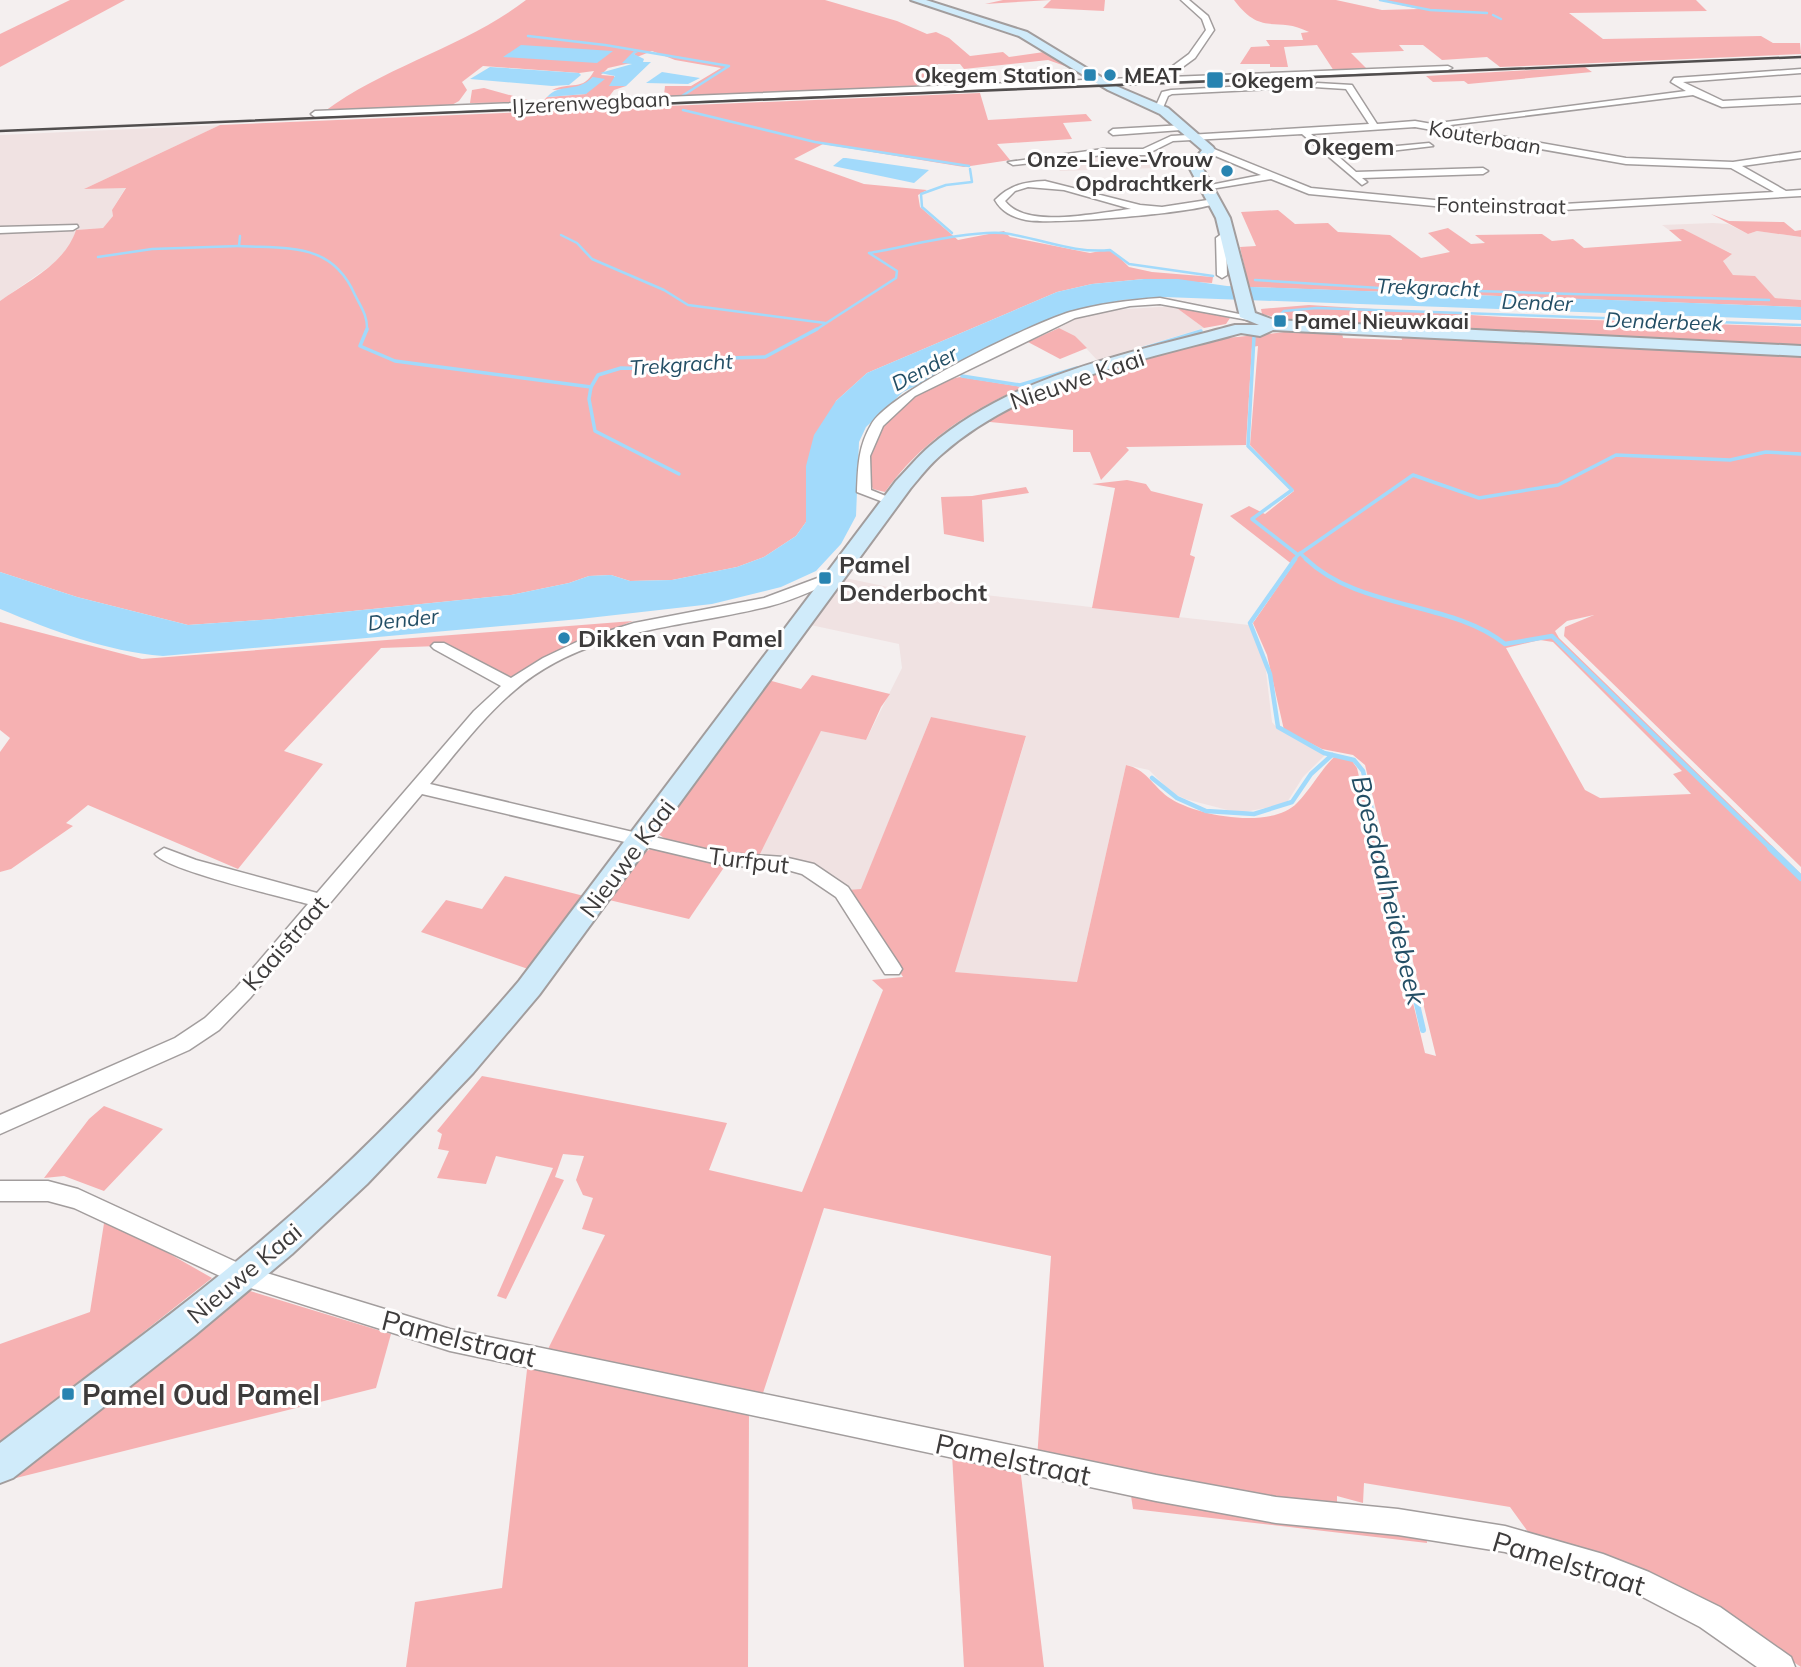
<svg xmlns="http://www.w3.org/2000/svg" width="1801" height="1667" font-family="Mulish,sans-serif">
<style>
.built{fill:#f0e2e2}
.green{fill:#f6b1b2;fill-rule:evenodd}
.water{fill:#a2dafb}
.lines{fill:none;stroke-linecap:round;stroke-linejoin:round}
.stream-far3{stroke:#a2dafb;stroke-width:2.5}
.stream-far2{stroke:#a2dafb;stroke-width:3.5}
.stream-far1{stroke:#a2dafb;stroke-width:4.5}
.stream{stroke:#a2dafb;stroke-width:6}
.street-casing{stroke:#a29d9d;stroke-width:3}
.secondary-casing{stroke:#a29d9d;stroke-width:4}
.street{fill:#fff;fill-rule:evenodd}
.secondary{fill:#d0ebfa;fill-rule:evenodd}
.rail{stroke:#514e4e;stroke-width:2.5}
.poi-dot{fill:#2884b1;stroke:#fffefe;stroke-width:2.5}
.labels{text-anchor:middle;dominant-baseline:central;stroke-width:6;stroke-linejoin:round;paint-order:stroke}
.far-poi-label{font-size:21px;font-weight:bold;fill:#3d3b3b;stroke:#fffefe;text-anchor:start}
.far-street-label{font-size:21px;fill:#3d3b3b;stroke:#fffefe}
.far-water-label{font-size:21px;font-style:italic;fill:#234e65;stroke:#fffefe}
.far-quarter-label{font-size:23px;font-weight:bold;fill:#3d3b3b;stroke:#fffefe}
.street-label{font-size:24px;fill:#3d3b3b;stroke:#fffefe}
.poi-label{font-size:24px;font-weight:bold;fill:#3d3b3b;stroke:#fffefe;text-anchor:start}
.water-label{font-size:26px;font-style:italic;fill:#234e65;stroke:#fffefe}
.near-street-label{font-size:28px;fill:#3d3b3b;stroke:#fffefe}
.near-poi-label{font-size:28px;font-weight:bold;fill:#3d3b3b;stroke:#fffefe;text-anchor:start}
</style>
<rect width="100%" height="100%" fill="#f4efef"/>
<!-- built -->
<g class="built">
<polygon points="220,125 86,188 126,187 112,210 113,216 103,228 76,230 72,243 53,264 0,301 0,135"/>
<polygon points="1119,153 1133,153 1194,156 1187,167 1094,170 1060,171 1052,160"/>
<polygon points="1713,223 1728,224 1748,234 1757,231 1801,237 1801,300 1775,298 1756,278 1733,275 1723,261 1731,253 1683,230 1669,230 1662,225"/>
<polygon points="1174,306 1204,328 1097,360 1075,336 1059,328 1082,315 1097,311"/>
<polygon points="841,577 944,599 950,591 1249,625 1265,663 1272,722 1278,729 1325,755 1303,777 1286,804 1239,813 1185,799 1171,792 1149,770 1126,765 1077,982 954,972 1026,737 931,717 861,890 848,890 836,877 790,857 759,856 821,730 866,740 902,668 899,644 806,624"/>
</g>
<!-- green -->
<g class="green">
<polygon points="70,0 125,0 0,67 0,34"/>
<path d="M526,0H825L897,21L927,34L936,32L949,38L970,56L1003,52L1009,57L1051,51L1090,75L1048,60L964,69L960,64H938L916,86L680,97L664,95L665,86H691L721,68L675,60L652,51L637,57L634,54L637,52L623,63L635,62L608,68L601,75L614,76L619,86H626L614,90L608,98L544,100L547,97L586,94L593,77L582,88L552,90C571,81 583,92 594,71L579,73L483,66L462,82L467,90L459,101L448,107L325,111C387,65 465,47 526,0Z"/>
<polygon points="1003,0 1105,0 1104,11 1043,8 1051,0 985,4"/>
<path d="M1234,0H1336L1382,10L1419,9L1379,0H1696L1707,11L1569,13L1603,39L1761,36L1773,43H1800L1801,54L1500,67L1487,57L1442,60L1423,45H1399L1404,51L1351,53L1368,70L1334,71L1317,45L1284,47L1288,67H1270V64H1240L1251,47L1270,46L1266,40H1303L1301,33L1309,32C1277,15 1262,38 1234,0Z"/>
<polygon points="1585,67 1592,72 1468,84 1464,81 1433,82 1426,76"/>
<polygon points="484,88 535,102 470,103 472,90"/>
<path d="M980,93L988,120L1086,114L1092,121L1063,123L1072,139L997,144L1010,160L964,167L823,144L794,159L864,184L927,190L918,195L920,207L958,240L1004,231L1010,237L1090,253L1105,250L1114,252L1129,267L1152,272L1213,277L1212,283L1144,279L1092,284L1057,292L867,373L836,401L806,522L796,536L764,557L737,567L672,580L630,581L611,575L589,576L569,583L511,595L274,619L188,625L77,597L0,572V301C28,281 65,264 76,230L103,228L113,216L112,210L126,188L84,189L220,125Z"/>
<polygon points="1278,210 1295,224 1328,223 1338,232 1390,235 1421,258 1450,252 1428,233 1448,228 1471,244 1485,243 1475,235 1542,234 1552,241 1573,239 1584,248 1682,241 1669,230 1683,229 1732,254 1723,261 1733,275 1755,276 1775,298 1801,300 1801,307 1249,287 1240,247 1256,246 1241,212"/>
<polygon points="1711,214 1729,221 1784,222 1795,231 1801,230 1801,237 1757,231 1748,234"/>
<polygon points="1309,305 1503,317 1801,327 1801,346 1294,322 1262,314 1261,309"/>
<polygon points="1174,306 1230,318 1226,324 1204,328"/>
<polygon points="1059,328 1075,336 1087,348 1060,359 1028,342"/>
<path d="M1293,330L1342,333L1343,338L1402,340L1401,335L1801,354V867L1564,636L1565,627L1594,615L1567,621L1555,631L1559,638L1801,874V1667L1736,1624L1531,1536L1510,1507L1364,1483L1363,1503L1337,1496V1509L1037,1459L1051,1256L824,1208L762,1396L547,1351L605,1235L582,1229L593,1198L583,1195L576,1180L584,1156L563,1154L555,1177L564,1180L506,1299L497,1296L553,1168L496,1156L486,1184L437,1178L449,1151L438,1149L442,1134L437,1131L482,1076L727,1123L709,1170L802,1192L883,990L872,980L903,977L848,890L861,889L931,717L1026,736L955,972L1077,982L1126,765C1146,769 1152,785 1168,797C1195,816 1271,830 1297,803C1310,790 1320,771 1334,757L1352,761L1357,768L1425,1053L1436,1056L1365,765L1353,755L1322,749L1284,730L1267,655L1253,623L1293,565L1230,516L1249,506L1265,514L1294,491L1250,445L1258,346L1252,347L1246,445L1126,447L1129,450L1101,480L1090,452H1073V430L980,421C1052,385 1132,360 1211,340C1227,337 1289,333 1293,330ZM1540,640L1553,642L1682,771L1673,774L1691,794L1600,798L1585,790L1506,648Z"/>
<path d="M960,377L1023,387C967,412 921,442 885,492L873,489C847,436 916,386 960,377Z"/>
<polygon points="1127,480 1146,484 1151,491 1203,504 1190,555 1195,557 1179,618 1092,608 1115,488 1092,484"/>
<polygon points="1026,487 1029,493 982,500 984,542 944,534 941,497 972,496"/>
<polygon points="633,621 564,648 530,667 511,685 439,646 381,648 284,751 323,764 238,869 88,805 66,823 73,826 11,869 0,872 0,752 10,738 0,730 0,622 142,659"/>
<path d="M812,675L890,694L881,707L866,740L821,731L759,856C733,854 673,853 656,831L768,680L801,689Z"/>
<polygon points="653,848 727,863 689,919 605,899 639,855"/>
<polygon points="505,876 584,896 528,969 421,932 446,900 482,909"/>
<polygon points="104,1106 163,1129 104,1191 64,1176 44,1178 89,1119"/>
<polygon points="105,1217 212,1278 0,1445 0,1344 90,1312"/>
<polygon points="250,1291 391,1334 376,1388 0,1482 238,1293"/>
<polygon points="528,1361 749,1412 748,1667 406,1667 415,1602 502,1588"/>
<polygon points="952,1454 1020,1467 1044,1667 964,1667"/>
<polygon points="1130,1489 1426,1531 1427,1543 1133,1509"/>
</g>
<!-- water -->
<g class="water">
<polygon points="521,45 613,51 597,63 503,57"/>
<polygon points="634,51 638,52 634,54 644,59 643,62 651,62 626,86 609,86 615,76 600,73 632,64 622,63"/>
<polygon points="490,67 579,73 581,75 569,85 552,86 470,79"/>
<polygon points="662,72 700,78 688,84 646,83"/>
<path d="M593,77L605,79L586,94L547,97C561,82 575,94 593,77Z"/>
<polygon points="843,158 846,158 929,170 914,183 833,166"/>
<path d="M1144,279H1178L1227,286L1801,307V320L1164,297L1122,300L1071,312L903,392L866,427L859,442L856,516L841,544L816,571L781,587L712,604L580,619L163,656C105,651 54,631 0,609V572L77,597L188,625L274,619L511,595L569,583L589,576L611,575L630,581L672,580L737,567L764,557L796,536L806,522V466L814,435L836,401L867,373L1057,292L1092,284Z"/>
</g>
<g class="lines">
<!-- stream-far3 -->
<g class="stream-far3">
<polyline points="1380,0 1430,10 1487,13"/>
<polyline points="1493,15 1501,19"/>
<polyline points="528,36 605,45 729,66 682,96"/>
<polyline points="683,110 815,142 969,166"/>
<polyline points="952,233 922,207 921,194 946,185 972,182 970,169"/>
<polyline points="561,235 577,243 592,259 664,290 688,305 825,323"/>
<path d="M240,236L239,246C289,249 332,242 355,295C361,307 368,316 367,331"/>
<polyline points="98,257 152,249 239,246"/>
<polyline points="1255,280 1379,288 1769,300"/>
<polyline points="1278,317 1284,311 1317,308 1801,325"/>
<path d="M814,331L896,278L897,271L869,253C904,247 970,230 1003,233C1040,238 1073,254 1110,250L1129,264L1213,276"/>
</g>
<!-- stream-far2 -->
<g class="stream-far2">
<polyline points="367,329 360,346 395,361 591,387 598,375 621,368 661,369 731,358 765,357 817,329"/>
<polyline points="1254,337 1248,446 1292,490 1252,519 1298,555 1293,561"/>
<polyline points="1135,351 1201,331"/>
<polyline points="962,376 1020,385 1077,368"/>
<polyline points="591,387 589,399 595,431 679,474"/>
<polyline points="1300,553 1308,561"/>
<polyline points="1298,555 1413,475 1479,498 1558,485 1616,455 1730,460 1766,452 1801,454"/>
</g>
<!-- stream-far1 -->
<g class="stream-far1">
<polyline points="1295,559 1250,623 1270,674 1278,727 1324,753 1354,760 1363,771 1381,850"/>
<path d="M1306,559C1359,610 1452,601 1505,644L1552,636L1772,850"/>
<polyline points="1152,778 1177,798 1206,811 1254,814 1292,802 1311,774 1332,755"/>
</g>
<!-- stream -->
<g class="stream">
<polyline points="1381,848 1423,1030"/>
<polyline points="1770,848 1801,878"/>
</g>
<defs>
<g id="street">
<polygon points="1181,0 1189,0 1208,16 1214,30 1195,58 1169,77 1448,66 1452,68 1448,70 315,117 311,114 315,111 1158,77 1189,54 1206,30 1202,19"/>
<polygon points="1801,69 1801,73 1683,82 1723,101 1801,97 1801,103 1722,107 1693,95 1442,126 1438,123 1686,91 1671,82 1674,78"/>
<polygon points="1317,83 1352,85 1377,124 1415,121 1626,158 1733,162 1801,152 1801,158 1742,166 1786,191 1801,190 1801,196 1546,211 1486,211 1309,194 1271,179 1205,190 1200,187 1261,175 1206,152 1209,147 1311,188 1486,205 1546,205 1774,192 1731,168 1626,164 1415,127 1311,134 1333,152 1429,143 1433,146 1339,157 1356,172 1483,168 1488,171 1483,174 1362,178 1367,182 1362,185 1302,134 1173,141 1145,155 1103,155 1013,165 1008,162 1103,149 1143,149 1171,136 1369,124 1346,89 1314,87"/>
<polygon points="1289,84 1292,88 1172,94 1168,96 1162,110 1155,108 1162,92 1171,90"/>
<polygon points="1184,125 1181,130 1113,135 1109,132 1113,129"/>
<path d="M1045,181L1140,205L1162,207L1214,199L1219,202C1201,213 1050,225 1026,220C1012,217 1002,212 995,200C1010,185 1024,182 1045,181ZM1028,187L1064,190L1131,209C1100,212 1026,230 1005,201L1015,191Z"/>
<polygon points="77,225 78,227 73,230 0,233 0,227"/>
<polygon points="1227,230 1232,233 1226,239 1227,275 1222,278 1217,275 1216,238"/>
<path d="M1160,298L1254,317L1248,320L1160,304L1130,306L1075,318L915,396L883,426L870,456L871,490L898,501L891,505L857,492C858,468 858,447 871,425C889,392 1031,324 1070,312C1099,304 1130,300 1160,298Z"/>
<path d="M839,570L844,571V577C820,587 795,600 770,606C683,628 587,628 515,690C483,717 457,752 430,784L722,853L784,857L814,864L848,887L899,964L902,969L899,974H885L836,897L802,874L784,869L722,865L422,794L250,998L219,1030L189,1050L0,1134V1115L175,1038L205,1018L236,988L308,904C283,897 166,870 155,854L164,848L196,860L317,893L474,711L501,686L434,649L431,646L434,643H444L511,678L543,658L583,639L634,623L764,598Z"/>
<polygon points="0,1181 48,1181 78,1189 247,1267 450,1329 1156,1475 1276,1497 1398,1509 1505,1526 1603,1554 1649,1572 1720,1607 1791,1657 1795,1667 1757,1667 1700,1627 1633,1592 1505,1552 1398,1535 1276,1523 1156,1501 450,1351 235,1283 74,1208 48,1201 0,1201"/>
</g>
<path id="secondary" d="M911,0H926L1027,32L1116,86L1168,108L1213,147L1215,150L1202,167L1230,218L1255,313L1274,320L1801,346V356L1273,330L1260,336L1241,333C1139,361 1024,382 942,454C930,464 920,477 910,489L539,995L473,1073L367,1184L292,1254L194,1336L13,1478L0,1483V1443C90,1374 183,1308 269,1234C360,1157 442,1071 519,981L896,481C907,470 918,456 930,446C1014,374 1131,353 1235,325H1259L1240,317L1216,218L1189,167L1202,150L1160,114L1108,90L1019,36Z"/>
</defs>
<!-- street casing -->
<use href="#street" class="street-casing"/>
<!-- secondary casing -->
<use href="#secondary" class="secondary-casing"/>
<!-- street -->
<use href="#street" class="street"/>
<!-- secondary -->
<use href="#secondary" class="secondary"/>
<!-- rail -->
<polyline class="rail" points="0,131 1801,57"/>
</g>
<!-- markers -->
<g class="poi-dot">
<rect x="1083" y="68" width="14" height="14" rx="3.5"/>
<circle cx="1110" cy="75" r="7"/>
<rect x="1206" y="71" width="18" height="18" rx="3.5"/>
<circle cx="1227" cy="171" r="7"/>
<rect x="1273" y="314" width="14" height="14" rx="3.5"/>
<rect x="818" y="571" width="14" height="14" rx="3.5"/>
<circle cx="564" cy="638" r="7"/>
<rect x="61" y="1387" width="14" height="14" rx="3.5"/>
</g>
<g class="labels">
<!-- far-poi labels -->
<g class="far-poi-label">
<text x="1076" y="75" text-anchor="end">Okegem Station</text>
<text x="1124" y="75">MEAT</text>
<text x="1231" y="80">Okegem</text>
<text x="1213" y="159" text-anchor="end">Onze-Lieve-Vrouw<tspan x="1213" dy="24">Opdrachtkerk</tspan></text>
<text x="1294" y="321">Pamel Nieuwkaai</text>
</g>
<!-- far-street labels -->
<g class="far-street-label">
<text transform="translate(591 102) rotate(-3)">IJzerenwegbaan</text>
<text transform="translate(1485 137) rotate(10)">Kouterbaan</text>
<text transform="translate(1501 205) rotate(1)">Fonteinstraat</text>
</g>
<!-- far-water labels -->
<g class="far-water-label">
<text transform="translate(1428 287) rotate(2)">Trekgracht</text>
<text transform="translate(1537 302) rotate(2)">Dender</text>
<text transform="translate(1664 321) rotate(2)">Denderbeek</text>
<text transform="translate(681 364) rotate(-4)">Trekgracht</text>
<text transform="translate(924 368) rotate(-28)">Dender</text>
<text transform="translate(403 619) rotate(-6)">Dender</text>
</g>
<!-- far-quarter labels -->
<g class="far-quarter-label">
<text x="1349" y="146">Okegem</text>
</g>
<!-- street labels -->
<g class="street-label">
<text transform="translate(1077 379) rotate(-19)">Nieuwe Kaai</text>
<text transform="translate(627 858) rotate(-53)">Nieuwe Kaai</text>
<text transform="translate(749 860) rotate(7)">Turfput</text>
<text transform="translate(285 943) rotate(-49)">Kaaistraat</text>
<text transform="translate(244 1273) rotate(-40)">Nieuwe Kaai</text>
</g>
<!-- poi labels -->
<g class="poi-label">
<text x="839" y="564">Pamel<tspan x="839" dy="28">Denderbocht</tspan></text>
<text x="578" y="638">Dikken van Pamel</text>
</g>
<!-- water labels -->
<g class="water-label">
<text transform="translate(1389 890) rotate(76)">Boesdaalheidebeek</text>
</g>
<!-- near-street labels -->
<g class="near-street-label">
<text transform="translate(459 1338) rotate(14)">Pamelstraat</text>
<text transform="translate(1013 1459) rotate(12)">Pamelstraat</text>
<text transform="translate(1569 1563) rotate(17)">Pamelstraat</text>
</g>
<!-- near-poi labels -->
<g class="near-poi-label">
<text x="82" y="1394">Pamel Oud Pamel</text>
</g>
</g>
</svg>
